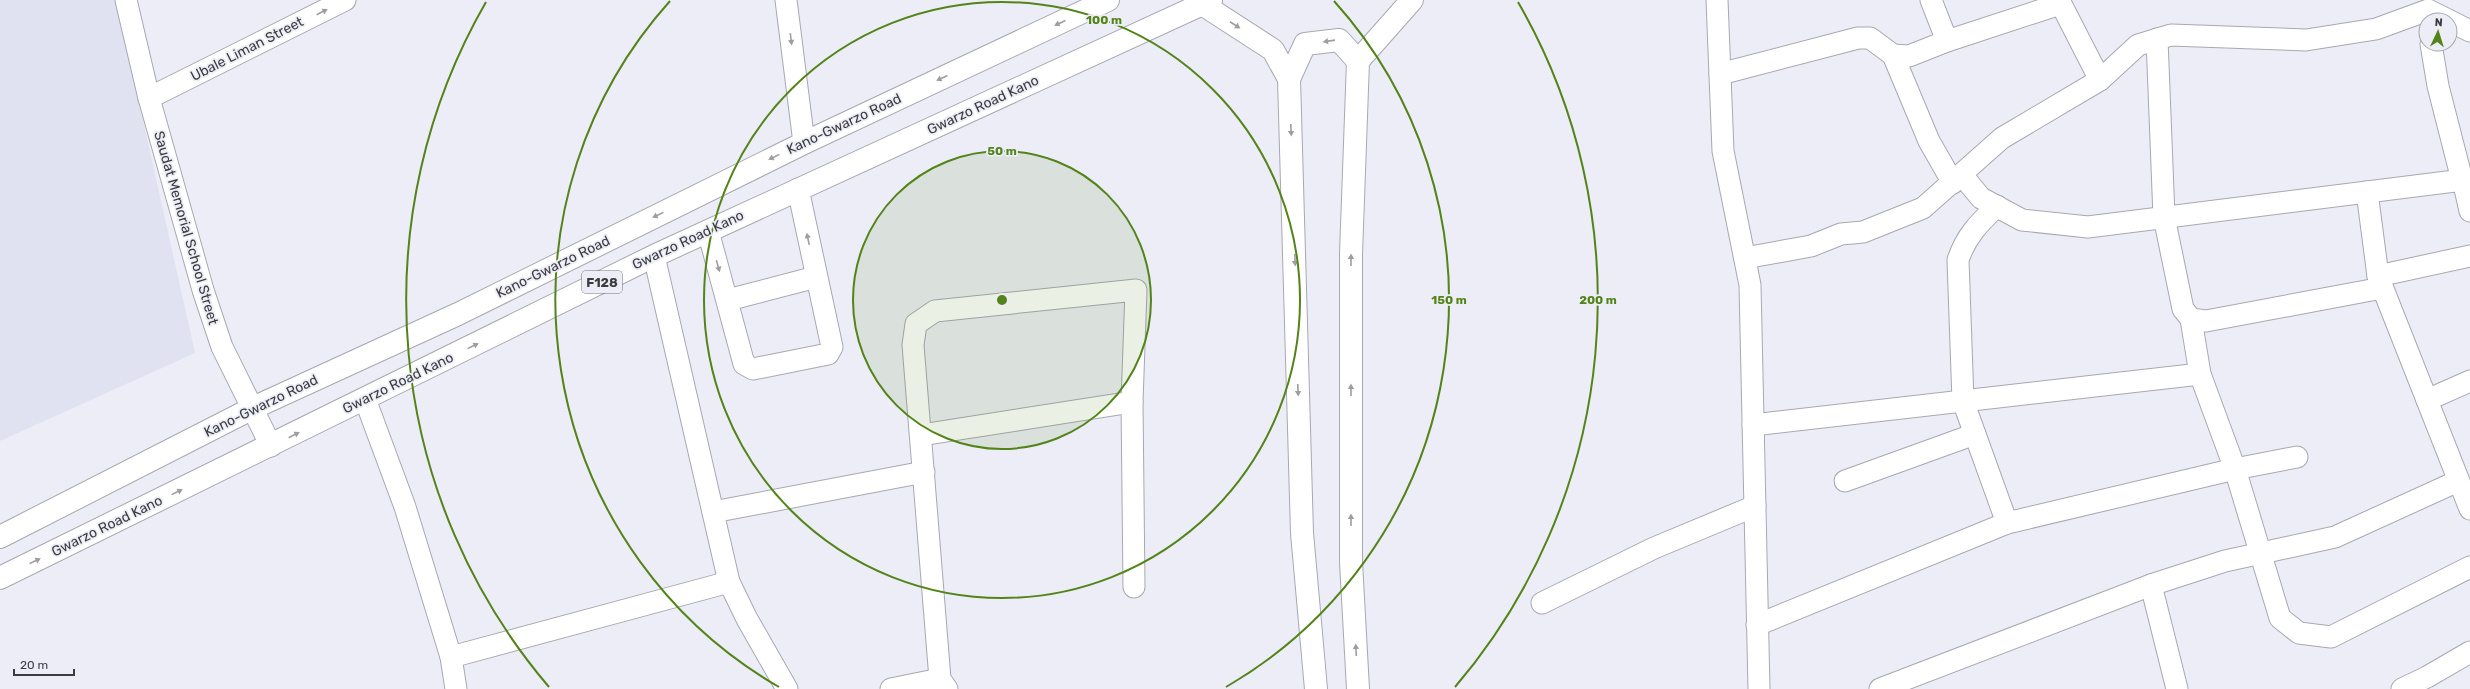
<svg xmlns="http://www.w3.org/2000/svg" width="2470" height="689" font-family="Rubik,sans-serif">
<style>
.built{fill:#e0e1f1}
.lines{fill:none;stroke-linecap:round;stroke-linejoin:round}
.minor-casing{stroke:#a8a8b2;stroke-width:23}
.major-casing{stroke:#a8a8b2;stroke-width:24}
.minor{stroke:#fff;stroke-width:21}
.major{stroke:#fff;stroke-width:22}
.oneway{fill:#9e9ea0}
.ring{fill:none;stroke:#528418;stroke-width:2}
.labels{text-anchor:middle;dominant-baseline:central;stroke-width:3.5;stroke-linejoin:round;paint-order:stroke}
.shield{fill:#ededf7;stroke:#717177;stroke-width:1}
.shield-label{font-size:13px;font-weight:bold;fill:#3c3c40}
.street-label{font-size:14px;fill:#3c3c40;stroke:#ededf7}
.centre{fill:#528418;stroke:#ededf7;stroke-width:2}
.ring-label{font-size:12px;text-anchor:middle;font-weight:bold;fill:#528418;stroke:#ededf7;stroke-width:3.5;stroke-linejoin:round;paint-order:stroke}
</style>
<rect width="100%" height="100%" fill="#ededf7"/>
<!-- built -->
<polygon class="built" points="0,0 116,0 195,353 0,441"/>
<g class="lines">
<defs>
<g id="minor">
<polyline points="126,0 149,98 203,290 222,347 271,446"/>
<polyline points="786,0 804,143"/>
<polyline points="1717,0 1723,151 1750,285 1759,689"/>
<polyline points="1931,0 1947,41"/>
<polyline points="2059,0 2100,80"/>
<polyline points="2450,21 2470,31"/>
<polyline points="2157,39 2164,217 2183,309 2191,319 2206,321 2382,288"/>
<polyline points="2431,44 2438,86 2460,172 2463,180 2470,184"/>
<polyline points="1893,55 1929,141 1953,183"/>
<polyline points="1720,74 1858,38 1870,38 1893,55 1909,56 1947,41 2060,4"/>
<polyline points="149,98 345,0"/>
<polyline points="1962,175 1981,198 2022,220 2088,227 2463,180 2470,211"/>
<polyline points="2367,192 2378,276 2470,509"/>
<path d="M1997,206C1979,223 1966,236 1958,260L1963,401L2007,523"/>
<polyline points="708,231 744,364 753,369 828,354 832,347 798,189"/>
<polyline points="654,256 729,582 747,619 787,689"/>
<polyline points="1745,258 1811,246 1841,234 1863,232 1923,208 2002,138 2100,80 2138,45 2171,35 2306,40 2376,29 2428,10 2448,20"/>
<polyline points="2378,276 2470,256"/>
<polyline points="728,300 816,277"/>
<polyline points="2191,319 2200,374 2235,469 2280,618 2299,633 2331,637 2470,567"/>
<polyline points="365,399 405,507 451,657 456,689"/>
<polyline points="2427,400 2470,381"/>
<polyline points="1753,425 2200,374"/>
<polyline points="921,435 1132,402"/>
<polyline points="1845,481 1975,434"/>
<polyline points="713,512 924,472"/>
<polyline points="2151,585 2177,689"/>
<polyline points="1542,603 1654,548 1755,506"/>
<polyline points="1757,625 2007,523 2235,469 2297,457"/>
<polyline points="451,657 729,582"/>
<polyline points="891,689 940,679"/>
<polyline points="947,689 940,679 913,345 916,324 935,311 1136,290 1132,402 1134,587"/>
<polyline points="1880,689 2151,585 2225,561 2335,537 2458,481"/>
<polyline points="2402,689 2427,677 2470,652"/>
</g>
<g id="major">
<polyline points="1202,4 1273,50 1289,79 1302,533 1316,689"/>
<polyline points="1289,79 1305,44 1339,40 1358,61"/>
<polyline points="0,537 253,408 458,314 804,143 1108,0"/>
<polyline points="0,578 654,256 1211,0"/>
<polyline points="1358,689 1351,562 1351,254 1358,61 1412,0"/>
</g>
</defs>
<!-- minor casing -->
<use href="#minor" class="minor-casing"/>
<!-- major casing -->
<use href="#major" class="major-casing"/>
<!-- minor -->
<use href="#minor" class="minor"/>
<!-- major -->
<use href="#major" class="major"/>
</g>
<!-- one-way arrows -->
<defs><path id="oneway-solid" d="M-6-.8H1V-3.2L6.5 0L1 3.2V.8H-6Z"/></defs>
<g class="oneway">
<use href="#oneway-solid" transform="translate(322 12) rotate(-27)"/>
<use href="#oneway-solid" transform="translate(1060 23) rotate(155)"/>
<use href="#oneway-solid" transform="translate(1235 25) rotate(33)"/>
<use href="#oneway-solid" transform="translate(791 39) rotate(83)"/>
<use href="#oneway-solid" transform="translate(1329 41) rotate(172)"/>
<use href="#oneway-solid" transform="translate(942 78) rotate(155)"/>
<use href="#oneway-solid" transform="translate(1291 130) rotate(88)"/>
<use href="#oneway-solid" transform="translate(774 157) rotate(154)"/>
<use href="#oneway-solid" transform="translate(658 215) rotate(154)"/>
<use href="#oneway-solid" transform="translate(808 239) rotate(-102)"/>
<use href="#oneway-solid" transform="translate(1295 260) rotate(88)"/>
<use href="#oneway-solid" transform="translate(1351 260) rotate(-90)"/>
<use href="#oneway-solid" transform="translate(718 266) rotate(74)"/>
<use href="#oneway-solid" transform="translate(473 346) rotate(-26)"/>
<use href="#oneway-solid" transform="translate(1298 390) rotate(88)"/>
<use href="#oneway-solid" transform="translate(1351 390) rotate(-90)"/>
<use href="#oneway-solid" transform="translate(294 435) rotate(-27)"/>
<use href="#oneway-solid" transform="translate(177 492) rotate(-26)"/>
<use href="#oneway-solid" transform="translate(1351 520) rotate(-90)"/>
<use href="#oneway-solid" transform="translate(35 561) rotate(-26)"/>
<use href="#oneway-solid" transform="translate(1356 650) rotate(-93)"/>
</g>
<!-- distance rings -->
<circle cx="1002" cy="300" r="149" fill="#528418" fill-opacity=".12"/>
<g class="ring">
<circle cx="1002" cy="300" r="149"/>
<circle cx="1002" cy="300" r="298"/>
<path d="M779 687A447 447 0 0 1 670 1M1334 1A447 447 0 0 1 1226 687"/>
<path d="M549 687A596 596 0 0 1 486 2M1518 2A596 596 0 0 1 1455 687"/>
</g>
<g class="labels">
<!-- shield labels -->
<rect class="shield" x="582" y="271" width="40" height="22" rx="3"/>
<g class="shield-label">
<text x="602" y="282">F128</text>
</g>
<!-- street labels -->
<g class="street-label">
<text transform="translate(247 49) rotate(-27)">Ubale Liman Street</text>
<text transform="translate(983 105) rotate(-25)">Gwarzo Road Kano</text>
<text transform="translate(844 124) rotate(-25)">Kano-Gwarzo Road</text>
<text transform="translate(186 228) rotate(74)">Saudat Memorial School Street</text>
<text transform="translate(688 240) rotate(-25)">Gwarzo Road Kano</text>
<text transform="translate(553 267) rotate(-26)">Kano-Gwarzo Road</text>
<text transform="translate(398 383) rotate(-26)">Gwarzo Road Kano</text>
<text transform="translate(261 406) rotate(-26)">Kano-Gwarzo Road</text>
<text transform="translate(107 526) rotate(-26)">Gwarzo Road Kano</text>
</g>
</g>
<circle cx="1002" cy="300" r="6" class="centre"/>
<g class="ring-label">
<text x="1104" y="24">100 m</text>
<text x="1002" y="155">50 m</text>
<text x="1449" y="304">150 m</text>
<text x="1598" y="304">200 m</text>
</g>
<!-- north arrow -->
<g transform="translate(2438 32) rotate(4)"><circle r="19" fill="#ededf7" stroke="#a6a6ae"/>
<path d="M0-3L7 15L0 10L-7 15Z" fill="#528418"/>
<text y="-6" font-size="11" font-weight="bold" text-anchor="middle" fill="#3c3c40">N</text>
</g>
<!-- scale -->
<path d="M14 669v6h60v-6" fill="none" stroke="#3c3c40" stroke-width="2"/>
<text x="20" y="669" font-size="12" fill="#3c3c40" stroke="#ededf7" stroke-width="3" paint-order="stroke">20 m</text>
</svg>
